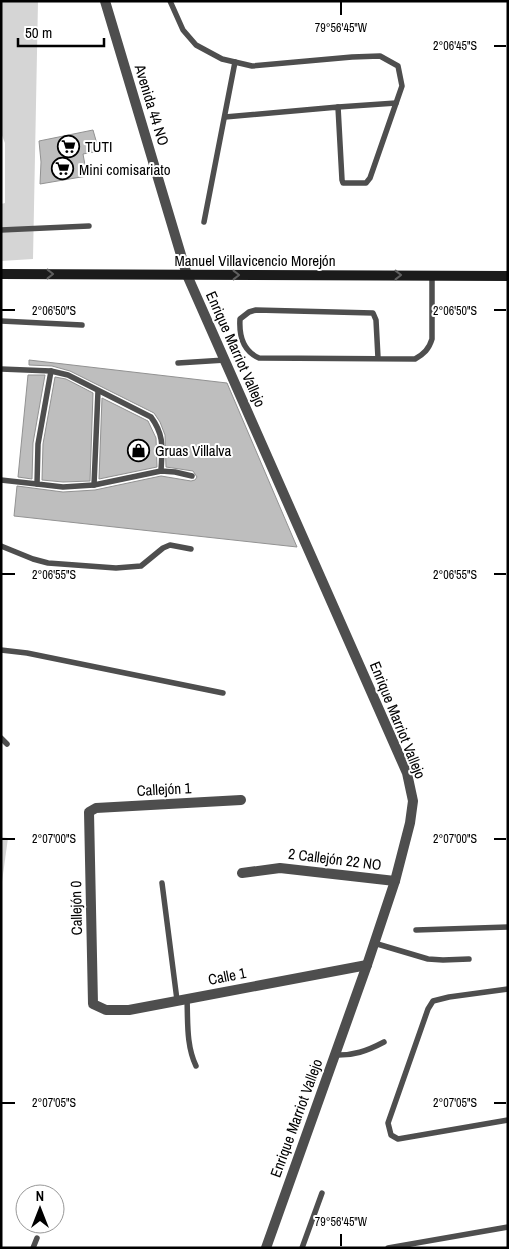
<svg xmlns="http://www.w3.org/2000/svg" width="509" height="1249" font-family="'Archivo Narrow',sans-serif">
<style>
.green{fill:#d5d5d5}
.building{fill:#bebebe;stroke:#929292}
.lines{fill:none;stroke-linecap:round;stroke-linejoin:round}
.lane{stroke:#4e4e4e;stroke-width:5.5}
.street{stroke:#4e4e4e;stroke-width:10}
.secondary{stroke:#1b1b1b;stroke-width:10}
.oneway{stroke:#5f5f5f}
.ticks{fill:none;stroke:#000;stroke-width:2}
.labels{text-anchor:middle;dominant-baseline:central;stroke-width:4;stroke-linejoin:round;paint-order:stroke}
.street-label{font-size:15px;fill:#000;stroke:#fff}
.poi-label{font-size:15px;fill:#000;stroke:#fff;text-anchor:start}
.ticks-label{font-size:12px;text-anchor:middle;fill:#000;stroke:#fff;stroke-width:4;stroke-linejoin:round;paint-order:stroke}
</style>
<rect width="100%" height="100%" fill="#fff"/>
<!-- green -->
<g class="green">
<polygon points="1,1 38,1 33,259 1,261 1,204 5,203 5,143 1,133"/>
<polygon points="1,837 8,838 1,889"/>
</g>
<!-- building -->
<g class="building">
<polygon points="93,130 99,151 83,154 87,176 40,184 41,162 39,141"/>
<polygon points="29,360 227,383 297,547 14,516 17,486 63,492 95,490 161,476 191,481 195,480 197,477 193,471 166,467 165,435 160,422 154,413 70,371 52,366 29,365"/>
<polygon points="28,375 45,375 33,443 32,479 18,477"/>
<polygon points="55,377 66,379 93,393 90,481 63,482 42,480 43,444"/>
<polygon points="102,398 148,421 156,438 157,467 99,479"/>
</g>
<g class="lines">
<!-- lane -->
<g class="lane">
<polyline points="170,1 183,30 196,45 222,59 252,66 352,57 380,56 398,66 402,86 370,178 366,183 343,183 342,180 338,107 225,117"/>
<polyline points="338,107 396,103"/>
<polyline points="204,222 235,62"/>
<polyline points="1,230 89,226"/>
<polyline points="1,321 82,325"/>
<path d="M378,358L376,320L373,313L256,310L249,312L240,319C239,335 243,351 259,358L415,359C424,354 429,349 432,339V275"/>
<polyline points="178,363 225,360"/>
<path d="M1,369L51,371L68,375L151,417C165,436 162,449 161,471"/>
<polyline points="51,371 38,444 37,484 63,487 94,485 161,471 175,472 192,476"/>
<polyline points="1,480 37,484"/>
<polyline points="94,485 98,391"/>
<polyline points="1,546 33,559 48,563 116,568 141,566 163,548 170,545 191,549"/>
<polyline points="1,650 27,653 223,693"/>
<polyline points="1,738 7,744"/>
<polyline points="162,883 177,1000"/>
<polyline points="416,930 508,927"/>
<polyline points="374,943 428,959 443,960 469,959"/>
<polyline points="508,989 449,997 433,1001 428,1009 388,1123 391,1135 398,1139 508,1120"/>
<path d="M187,999C188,1021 186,1045 196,1066"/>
<path d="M334,1055C353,1056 367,1051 384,1042"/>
<polyline points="33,1248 37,1238"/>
<polyline points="302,1248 322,1193"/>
<polyline points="388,1248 508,1227"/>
</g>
<!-- street -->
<g class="street">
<polyline points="105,1 187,275 407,773 413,801 410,823 395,881 367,965 266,1248"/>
<polyline points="241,800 96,808 89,812 93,1004 106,1010 129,1010 367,965"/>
<polyline points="242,873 280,868 395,881"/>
</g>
<!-- secondary -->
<polyline class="secondary" points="1,274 508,276"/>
</g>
<!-- one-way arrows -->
<defs><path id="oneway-chevron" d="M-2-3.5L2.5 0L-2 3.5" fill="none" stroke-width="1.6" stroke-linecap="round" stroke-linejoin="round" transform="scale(1.25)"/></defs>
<g class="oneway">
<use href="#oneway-chevron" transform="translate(50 274)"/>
<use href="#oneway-chevron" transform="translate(236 275)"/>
<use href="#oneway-chevron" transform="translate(398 275)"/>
</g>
<!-- ticks -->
<path class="ticks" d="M341,2V15M494,46H506M2,310H15M494,310H506M2,574H15M494,574H506M2,839H15M494,839H506M2,1103H15M494,1103H506M341,1234V1246"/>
<!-- icons -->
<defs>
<symbol id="supermarket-ring" viewBox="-11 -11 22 22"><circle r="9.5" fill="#fff" stroke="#000" stroke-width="1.5"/><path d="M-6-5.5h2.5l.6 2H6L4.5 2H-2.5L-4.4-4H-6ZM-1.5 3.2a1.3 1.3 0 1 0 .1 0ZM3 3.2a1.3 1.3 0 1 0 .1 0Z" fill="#000"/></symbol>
<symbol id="shop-ring" viewBox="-11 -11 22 22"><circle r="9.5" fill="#fff" stroke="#000" stroke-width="1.5"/><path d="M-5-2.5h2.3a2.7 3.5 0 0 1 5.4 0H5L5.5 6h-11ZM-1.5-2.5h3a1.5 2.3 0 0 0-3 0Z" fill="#000"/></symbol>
</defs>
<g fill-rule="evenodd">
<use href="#supermarket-ring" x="56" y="134" width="25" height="25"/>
<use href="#supermarket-ring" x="50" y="156" width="25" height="25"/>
<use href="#shop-ring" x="126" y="438" width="25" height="25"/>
</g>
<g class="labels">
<!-- street labels -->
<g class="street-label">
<text transform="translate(152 105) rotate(73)">Avenida 44 NO</text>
<text x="255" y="260">Manuel Villavicencio Morejón</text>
<text transform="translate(236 349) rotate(66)">Enrique Marriot Vallejo</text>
<text transform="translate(398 720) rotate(68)">Enrique Marriot Vallejo</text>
<text transform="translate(164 789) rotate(-3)">Callejón 1</text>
<text transform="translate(335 859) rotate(7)">2 Callejón 22 NO</text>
<text transform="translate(76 908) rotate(-91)">Callejón 0</text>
<text transform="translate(227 976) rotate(-11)">Calle 1</text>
<text transform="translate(296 1118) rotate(-70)">Enrique Marriot Vallejo</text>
</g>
<!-- poi labels -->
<g class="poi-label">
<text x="85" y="146">TUTI</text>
<text x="79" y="169">Mini comisariato</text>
<text x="155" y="450">Gruas Villalva</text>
</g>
</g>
<g class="ticks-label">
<text x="341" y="32">79°56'45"W</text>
<text x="455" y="50">2°06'45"S</text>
<text x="54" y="315">2°06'50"S</text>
<text x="455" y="315">2°06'50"S</text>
<text x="54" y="579">2°06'55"S</text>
<text x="455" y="579">2°06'55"S</text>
<text x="54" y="843">2°07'00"S</text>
<text x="455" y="843">2°07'00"S</text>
<text x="54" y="1107">2°07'05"S</text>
<text x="455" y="1107">2°07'05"S</text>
<text x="341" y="1226">79°56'45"W</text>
</g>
<!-- border -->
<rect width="509" height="1249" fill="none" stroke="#000000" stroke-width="5"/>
<!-- north arrow -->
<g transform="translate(40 1209)"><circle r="24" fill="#ffffff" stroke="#999999"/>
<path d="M0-4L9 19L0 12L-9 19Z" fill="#000000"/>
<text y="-8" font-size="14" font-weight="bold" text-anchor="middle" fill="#000000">N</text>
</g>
<!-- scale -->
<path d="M18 38v8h86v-8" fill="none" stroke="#000000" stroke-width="2.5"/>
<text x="25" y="38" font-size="15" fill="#000000" stroke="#ffffff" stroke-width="4" paint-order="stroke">50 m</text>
</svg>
